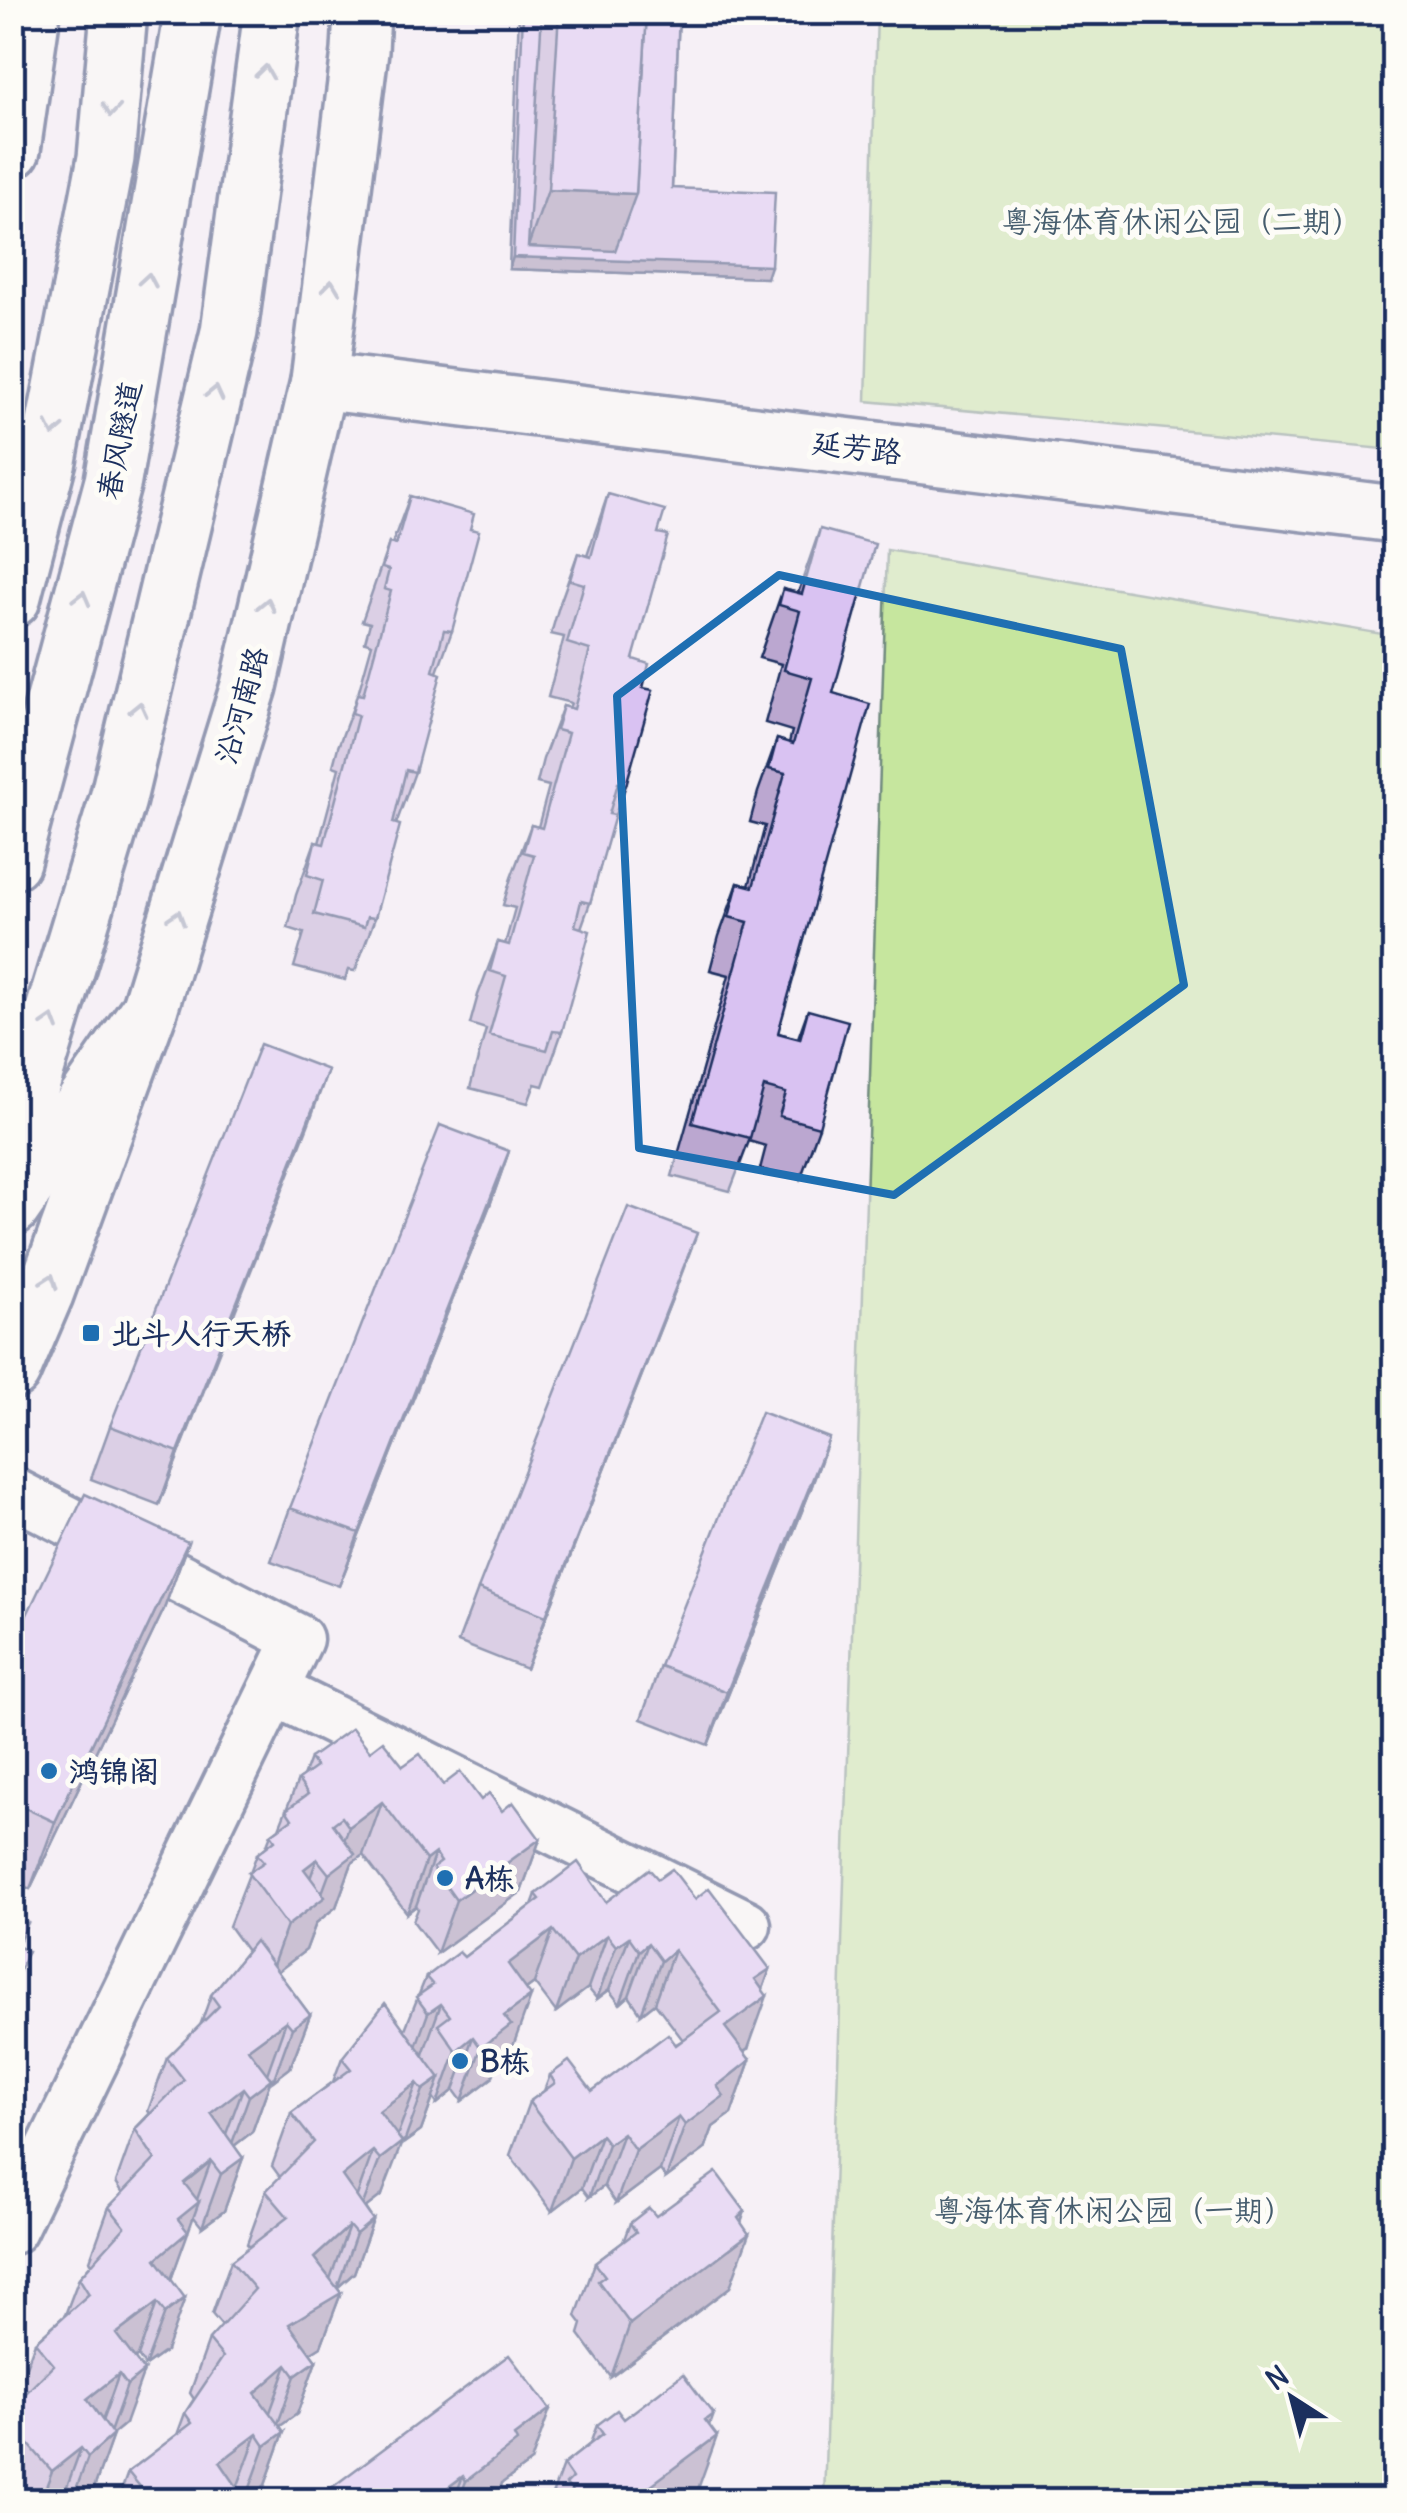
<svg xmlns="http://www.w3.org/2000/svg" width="1407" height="2513" font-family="Delius,'LXGW WenKai TC',sans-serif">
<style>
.green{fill:#c6e69e;stroke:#708a7e;stroke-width:2.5}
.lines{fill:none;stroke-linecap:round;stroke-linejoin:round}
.minor-casing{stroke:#1b2f5e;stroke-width:55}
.secondary-casing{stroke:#1b2f5e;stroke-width:62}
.primary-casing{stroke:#1b2f5e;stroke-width:62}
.trunk-casing{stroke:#1b2f5e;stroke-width:62}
.minor{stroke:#fdfcf7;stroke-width:48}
.secondary{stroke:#fdfcf7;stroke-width:55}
.primary{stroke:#fdfcf7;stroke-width:55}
.trunk{stroke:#fdfcf7;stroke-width:55}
.wall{fill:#bba7d0;stroke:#1b2f5e;stroke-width:2.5}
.shaded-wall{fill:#9888a9;stroke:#1b2f5e;stroke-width:2.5}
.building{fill:#d9c2f2;stroke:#1b2f5e;stroke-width:2.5}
.oneway{stroke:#8c96aa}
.marked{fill:none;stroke:#1f6fb2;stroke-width:8;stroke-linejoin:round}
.poi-dot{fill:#1f6fb2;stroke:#fdfcf7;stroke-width:4}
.labels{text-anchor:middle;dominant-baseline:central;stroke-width:10;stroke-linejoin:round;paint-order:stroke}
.park-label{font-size:30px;fill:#465d6e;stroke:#fdfcf7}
.street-label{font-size:30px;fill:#1b2f5e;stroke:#fdfcf7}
.poi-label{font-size:30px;font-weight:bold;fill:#1b2f5e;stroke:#fdfcf7;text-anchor:start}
</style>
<rect width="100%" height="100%" fill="#f6f0f6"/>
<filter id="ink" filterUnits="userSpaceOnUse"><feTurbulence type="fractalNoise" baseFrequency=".01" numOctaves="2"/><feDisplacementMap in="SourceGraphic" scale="20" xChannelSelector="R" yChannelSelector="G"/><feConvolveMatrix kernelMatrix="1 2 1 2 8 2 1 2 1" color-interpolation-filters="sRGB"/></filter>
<g filter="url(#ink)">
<!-- green -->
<g class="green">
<polygon points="877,13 1394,13 1394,450 866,401"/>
<polygon points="887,550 1394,636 1394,2500 824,2500"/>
</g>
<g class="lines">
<defs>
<g id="minor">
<polyline points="12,1492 298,1639 12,2229"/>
<polyline points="275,1691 746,1925"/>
</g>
<polyline id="secondary" points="319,381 1394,514"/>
<polyline id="primary" points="12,1371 45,1294 149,1010 249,686 319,381 360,51 362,12"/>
<g id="trunk">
<polyline points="12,150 32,12"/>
<polyline points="12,599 48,460 106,158 119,12"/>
<polyline points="12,861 113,481 193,12"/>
<polyline points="12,1149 118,799 229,332 272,12"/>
<polyline points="12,1207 149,1010"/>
</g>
</defs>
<!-- minor casing -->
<use href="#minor" class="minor-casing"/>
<!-- secondary casing -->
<use href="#secondary" class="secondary-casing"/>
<!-- primary casing -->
<use href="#primary" class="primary-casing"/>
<!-- trunk casing -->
<use href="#trunk" class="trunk-casing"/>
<!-- minor -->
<use href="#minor" class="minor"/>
<!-- secondary -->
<use href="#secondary" class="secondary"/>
<!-- primary -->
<use href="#primary" class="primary"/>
<!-- trunk -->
<use href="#trunk" class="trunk"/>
</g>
<!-- wall -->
<g class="wall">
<polygon points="519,12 679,12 672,188 767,278 509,269"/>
<polygon points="608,494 658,533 633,659 643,688 626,785 612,823 590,903 581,928 562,1032 543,1086 535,1084 528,1103 470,1088 486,1029 470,1024 478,995 498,942 505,944 515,908 503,905 511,878 531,825 538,827 549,786 537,783 543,759 563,706 569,708 571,703 548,697 564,637 551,634 559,606 578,553 587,556"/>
<polygon points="410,496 470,529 452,631 437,672 415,772 396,824 375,918 355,971 348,970 345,980 294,967 304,933 288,928 296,895 315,842 319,843 339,768 333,766 338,747 358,694 372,644 365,642 370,623 362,621 389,543 392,544"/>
<polygon points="820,529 833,693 778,1033 798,1038 808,1010 819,1127 800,1180 760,1169 766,1146 749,1141 730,1191 672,1176 729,975 710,970 719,936 738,883 749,886 765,826 750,822 758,792 777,739 789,743 792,731 765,723 781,664 759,658 783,589 798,593"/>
<polygon points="328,1070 159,1505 91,1479 110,1426"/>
<polygon points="509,1151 490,1205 339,1586 271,1561 290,1508"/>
<polygon points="677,1286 526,1669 458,1642 478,1589"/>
<polygon points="829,1438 810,1491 708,1745 641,1719 660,1666"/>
<polygon points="188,1542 164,1609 30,1889 12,1881 12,1646"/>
<polygon points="370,1751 502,1811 540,1839 521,1892 437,1953 413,1921 418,1909 416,1906 407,1913 363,1855 352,1863 336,1907 316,1923 306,1950 277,1971 310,2015 290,2068 273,2081 269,2076 271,2079 252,2132 234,2146 243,2158 224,2211 202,2227 193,2216 171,2279 166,2351 145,2366 138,2356 135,2358 125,2424 113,2434 94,2488 80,2500 12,2500 12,2407 20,2400 16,2395 35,2342 65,2315 79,2278 92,2263 90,2260 109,2207 123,2193 116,2182 135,2129 150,2113 148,2111 167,2058 200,2026 211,1995 247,1951 229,1926 257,1854 266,1847 271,1834 279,1828 298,1780 303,1777 310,1758"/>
<polygon points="658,1879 695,1899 770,1969 763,1989 748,2049 744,2052 750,2060 731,2114 713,2127 705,2149 666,2178 660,2170 616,2203 604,2186 589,2197 582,2188 552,2211 510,2155 529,2102 544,2091 550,2075 592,2091 683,2040 655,2003 641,2014 629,1996 620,2004 609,1990 597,1999 588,1988 556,2012 534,1983 526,1989 512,2049 499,2059 492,2078 462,2101 454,2090 437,2104 433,2098 421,2131 404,2143 400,2139 382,2195 365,2208 373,2220 354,2273 337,2288 341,2293 321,2346 310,2353 316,2361 297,2414 280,2426 284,2432 265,2485 246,2499 237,2488 243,2500 118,2500 128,2472 177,2435 185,2413 194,2399 190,2393 209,2340 222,2326 212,2314 231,2261 250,2247 247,2244 266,2191 280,2177 272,2166 291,2113 333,2082 342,2058 405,2029 426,1977 464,1957 532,1905 536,1894 606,1902"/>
<polygon points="745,2211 741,2223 730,2287 611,2377 579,2334 582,2324 576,2316 595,2263 623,2242 630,2223 656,2216"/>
<polygon points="624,2419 709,2426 698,2489 682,2500 550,2500 563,2465 590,2444 597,2425"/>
<polygon points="531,2462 502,2483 498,2495 491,2500 315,2500"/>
</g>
<!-- shaded-wall -->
<g class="shaded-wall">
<polygon points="548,190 636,194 771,266 767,278 509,269 513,257 524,258"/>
<polygon points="328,1070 309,1123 159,1505 178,1452"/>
<polygon points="509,1151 490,1205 339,1586 359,1533"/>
<polygon points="697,1233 677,1286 526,1669 546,1616"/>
<polygon points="829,1438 810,1491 708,1745 727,1692"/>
<polygon points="188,1542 164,1609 30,1889 55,1822"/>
<polygon points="382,1802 363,1855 352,1863 336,1907 316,1923 306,1950 268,1979 287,1926 319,1901 329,1874 333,1871 349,1827"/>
<polygon points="540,1839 521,1892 437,1953 456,1900"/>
<polygon points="435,1853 416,1906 407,1913 426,1860"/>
<polygon points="317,1859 298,1912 304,1869"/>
<polygon points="553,1930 534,1983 488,2017 508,1964"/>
<polygon points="607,1935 588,1988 556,2012 575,1959"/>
<polygon points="629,1937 609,1990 597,1999 616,1946"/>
<polygon points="648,1943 629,1996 620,2004 639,1951"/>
<polygon points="674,1950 655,2003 641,2014 661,1961"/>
<polygon points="770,1969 758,2003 767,1996 748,2049 706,2080 725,2027 755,1979"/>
<polygon points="531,1996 512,2049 499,2059 492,2078 462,2101 481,2048 504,2016"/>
<polygon points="441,2004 422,2057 409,2066 428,2013"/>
<polygon points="310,2015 290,2068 273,2081 292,2028"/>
<polygon points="286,2021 267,2074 243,2088 223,2142 211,2113 248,2049"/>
<polygon points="473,2037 454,2090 437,2104 456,2051"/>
<polygon points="750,2060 731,2114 713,2127 705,2149 666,2178 685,2125 717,2086"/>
<polygon points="440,2078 421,2131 404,2143 423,2090"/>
<polygon points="271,2079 252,2132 230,2149 249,2096"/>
<polygon points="417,2083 397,2136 373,2151 354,2204 342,2176 379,2111"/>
<polygon points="679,2117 660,2170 616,2203 635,2150"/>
<polygon points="623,2133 604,2186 589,2197 608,2144"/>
<polygon points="601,2135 582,2188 552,2211 571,2158"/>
<polygon points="402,2142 382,2195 360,2212 380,2159"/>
<polygon points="243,2158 224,2211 202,2227 221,2174"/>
<polygon points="211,2161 195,2205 199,2202 169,2285 137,2312 184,2183"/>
<polygon points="745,2211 732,2247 749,2234 730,2287 611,2377 630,2324"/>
<polygon points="373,2220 354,2273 337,2288 356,2234"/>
<polygon points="349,2226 330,2279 314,2258"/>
<polygon points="341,2293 321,2346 286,2368 268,2418 255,2393 289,2324"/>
<polygon points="185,2298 166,2351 145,2366 165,2313"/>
<polygon points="157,2303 138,2356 97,2387 116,2334"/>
<polygon points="316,2361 297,2414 276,2429 295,2376"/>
<polygon points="144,2371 125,2424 108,2438 127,2385"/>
<polygon points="119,2374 100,2427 87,2399"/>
<polygon points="550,2409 531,2462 502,2483 498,2495 491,2500 459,2500 466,2481 514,2436"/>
<polygon points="713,2414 701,2448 717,2436 698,2489 682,2500 631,2500 705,2420"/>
<polygon points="284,2432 265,2485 246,2499 265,2446"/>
<polygon points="257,2434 237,2488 220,2462"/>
<polygon points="113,2435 94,2488 80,2500 72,2500 88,2457"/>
<polygon points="81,2448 62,2500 41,2500 52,2471"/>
<polygon points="463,2476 454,2500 431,2500"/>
</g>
<!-- building -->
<g class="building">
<polygon points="523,12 542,12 528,247 615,251 636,194 647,12 679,12 672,188 775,192 771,266 513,257"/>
<polygon points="559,12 647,12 636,194 548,190"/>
<polygon points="608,494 665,510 658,533 668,535 633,659 649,664 643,688 653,690 626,785 618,783 609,814 615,815 590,903 581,901 575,926 590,931 562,1032 553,1031 547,1050 489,1035 506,976 490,971 498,942 509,945 534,855 523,852 531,825 542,828 568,733 556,730 563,706 574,709 590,650 567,643 584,584 570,580 578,553 591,557"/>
<polygon points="410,496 474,514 470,529 479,531 452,631 444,630 433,671 441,674 415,772 406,770 393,823 400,825 375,918 367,917 364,927 314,914 323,880 307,875 315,842 324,844 358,715 352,713 357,694 363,695 391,591 384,589 389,570 382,568 389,543 396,545"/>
<polygon points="820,529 875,544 833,693 870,704 778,1033 800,1039 808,1010 848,1021 819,1127 779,1116 786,1093 764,1087 750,1138 692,1123 748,922 729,917 738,883 753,887 785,773 769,769 777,739 793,744 812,678 784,670 800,611 779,605 783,589 802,594"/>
<polygon points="260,1044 328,1070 178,1452 110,1426"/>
<polygon points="440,1125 509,1151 359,1533 290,1508"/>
<polygon points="628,1207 697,1233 546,1616 478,1589"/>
<polygon points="761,1412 829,1438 727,1692 660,1666"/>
<polygon points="85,1494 188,1542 55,1822 12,1802 12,1646"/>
<polygon points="352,1728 370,1751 383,1741 403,1766 420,1754 443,1785 460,1772 481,1800 489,1793 502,1811 513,1802 540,1839 456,1900 433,1868 441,1862 435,1853 426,1860 382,1802 349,1827 342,1817 333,1824 355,1854 329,1874 317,1859 304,1869 325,1897 287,1926 248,1873 264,1862 257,1854 275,1840 271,1834 292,1819 286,1810 308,1794 298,1780 316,1767 310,1758"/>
<polygon points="578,1862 606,1902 649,1869 658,1879 672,1869 695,1899 709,1888 770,1969 755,1979 767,1996 725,2027 750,2060 717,2086 724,2096 685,2125 679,2117 635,2150 623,2133 608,2144 601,2135 571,2158 529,2102 555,2083 550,2075 569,2061 592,2091 668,2034 676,2045 721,2012 674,1950 661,1961 648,1943 639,1951 629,1937 616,1946 607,1935 575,1959 553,1930 508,1964 531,1996 504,2016 511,2025 481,2048 473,2037 456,2051 438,2025 450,2016 441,2004 428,2013 416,1997 433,1985 426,1977 459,1952 464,1957 540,1899 536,1894"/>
<polygon points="12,1917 28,1923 17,1946 28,1951 14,1984"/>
<polygon points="255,1941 310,2015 292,2028 286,2021 248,2049 271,2079 249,2096 243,2088 211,2113 243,2158 221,2174 211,2161 184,2183 199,2202 178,2219 188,2232 156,2259 185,2298 165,2313 157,2303 116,2334 144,2371 127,2385 119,2374 87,2399 113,2435 88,2457 81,2448 52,2471 12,2425 12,2407 54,2365 35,2342 89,2294 79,2278 125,2227 109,2207 155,2159 135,2129 184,2080 167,2058 219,2006 211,1995"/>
<polygon points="385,2003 440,2078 423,2090 417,2083 379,2111 402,2142 380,2159 373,2151 342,2176 373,2220 356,2234 349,2226 314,2258 341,2293 289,2324 316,2361 295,2376 287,2365 255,2393 284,2432 265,2446 257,2434 220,2462 244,2497 240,2500 151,2500 128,2472 192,2423 185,2413 223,2357 209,2340 255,2289 231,2261 288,2217 266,2191 314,2142 291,2113 351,2069 342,2058"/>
<polygon points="716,2172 745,2211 738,2218 749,2234 630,2324 598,2281 605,2276 595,2263 636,2232 630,2223 649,2208 656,2216"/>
<polygon points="509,2355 550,2409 514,2436 517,2442 466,2481 463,2476 431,2500 315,2500"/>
<polygon points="683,2374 713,2414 705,2420 717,2436 631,2500 579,2500 566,2484 572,2478 563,2465 603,2434 597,2425 617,2410 624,2419"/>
</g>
<!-- one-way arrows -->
<defs><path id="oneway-chevron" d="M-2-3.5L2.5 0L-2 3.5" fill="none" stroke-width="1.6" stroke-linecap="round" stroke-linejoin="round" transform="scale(2.5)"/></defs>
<g class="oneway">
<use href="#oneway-chevron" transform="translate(265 72) rotate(-82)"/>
<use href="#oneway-chevron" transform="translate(111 110) rotate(95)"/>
<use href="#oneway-chevron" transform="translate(148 280) rotate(-80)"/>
<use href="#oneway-chevron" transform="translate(331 287) rotate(-83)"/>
<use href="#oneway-chevron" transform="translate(215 393) rotate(-77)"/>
<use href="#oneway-chevron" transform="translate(54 429) rotate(101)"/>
<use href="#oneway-chevron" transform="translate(82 598) rotate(-75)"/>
<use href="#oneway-chevron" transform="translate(267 605) rotate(-77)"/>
<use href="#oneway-chevron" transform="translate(139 709) rotate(-77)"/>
<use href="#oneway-chevron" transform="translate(177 917) rotate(-73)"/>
<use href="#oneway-chevron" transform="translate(51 1022) rotate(-73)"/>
<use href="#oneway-chevron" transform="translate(50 1281) rotate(-70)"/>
</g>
</g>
<!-- marked area -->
<path d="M0 0H1407V2513H0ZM779,575L1121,649L1184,985L894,1195L639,1148L617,696Z" fill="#f6f0f6" fill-opacity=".55" fill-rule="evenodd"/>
<path class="marked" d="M779,575L1121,649L1184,985L894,1195L639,1148L617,696Z"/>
<!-- markers -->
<g class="poi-dot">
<rect x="81" y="1323" width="20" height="20" rx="5"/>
<circle cx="49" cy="1771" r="10"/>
<circle cx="445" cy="1878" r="10"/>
<circle cx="460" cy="2061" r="10"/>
</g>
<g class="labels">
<!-- park labels -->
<g class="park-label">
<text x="1182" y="221">粤海体育休闲公园（二期）</text>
<text x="1114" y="2210">粤海体育休闲公园（一期）</text>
</g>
<!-- street labels -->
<g class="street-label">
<text transform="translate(119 440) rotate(-79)">春风隧道</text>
<text transform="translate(857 447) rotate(7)">延芳路</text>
<text transform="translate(241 705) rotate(-74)">沿河南路</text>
</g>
<!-- poi labels -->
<g class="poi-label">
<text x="111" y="1333">北斗人行天桥</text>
<text x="69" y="1771">鸿锦阁</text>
<text x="465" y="1878">A栋</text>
<text x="480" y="2061">B栋</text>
</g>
</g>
<!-- margin -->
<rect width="1407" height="2513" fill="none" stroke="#fdfcf7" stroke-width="50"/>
<rect x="25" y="25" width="1357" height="2463" fill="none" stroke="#1b2f5e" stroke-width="4" filter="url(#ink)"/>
<!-- north arrow -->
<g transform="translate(1292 2398) rotate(324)" stroke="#fdfcf7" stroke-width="8" paint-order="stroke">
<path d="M0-8L18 38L0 25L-18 38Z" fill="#1b2f5e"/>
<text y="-15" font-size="28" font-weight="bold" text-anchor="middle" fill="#1b2f5e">N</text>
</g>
</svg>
